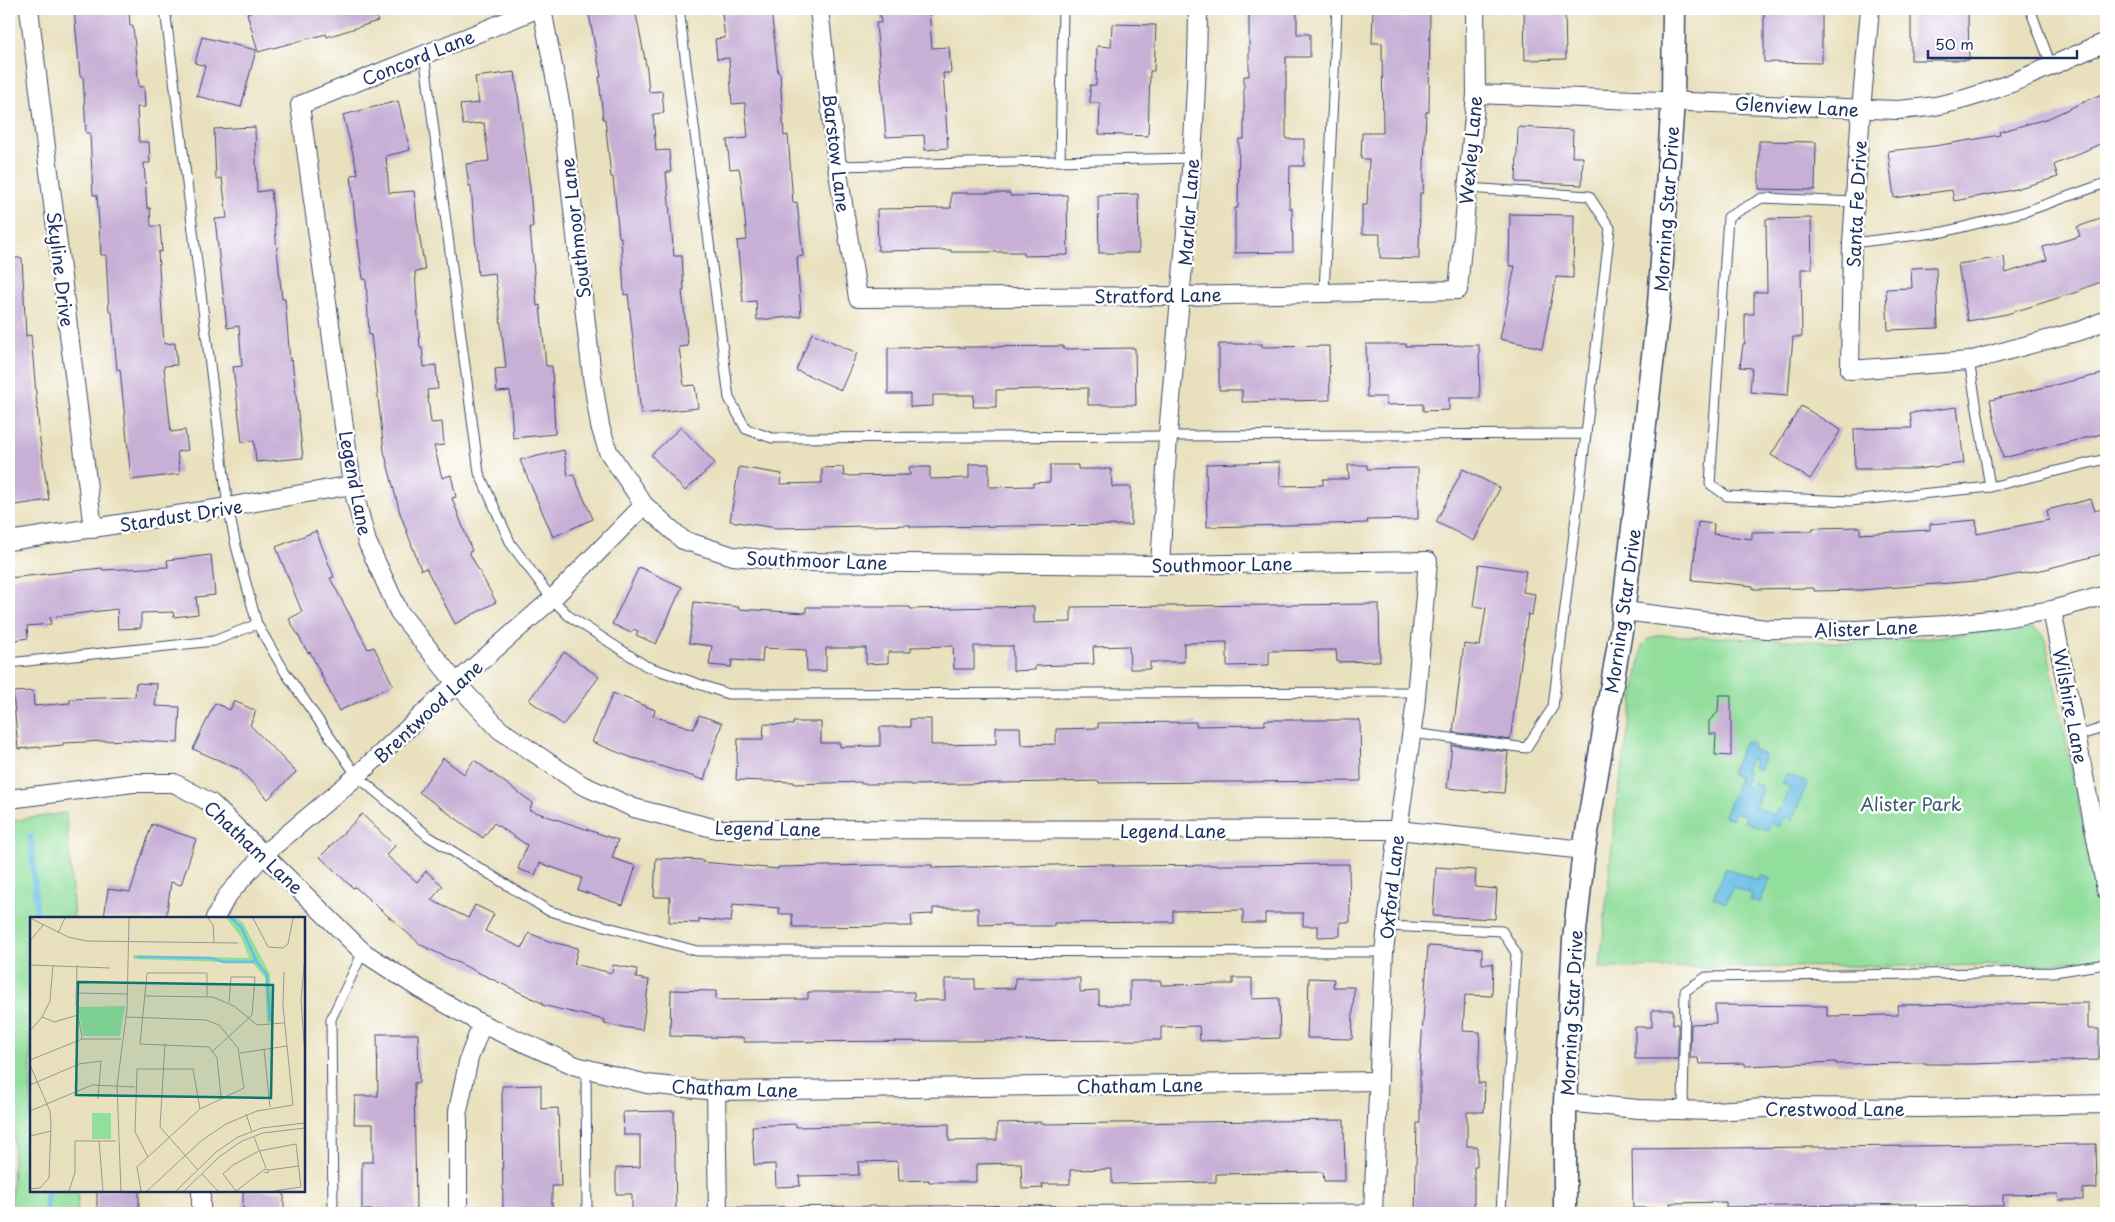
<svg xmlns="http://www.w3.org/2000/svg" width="2115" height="1222" font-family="'Playpen Sans',sans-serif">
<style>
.green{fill:#92de9c;stroke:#56867d}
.water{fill:#68bee5;stroke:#4276a2}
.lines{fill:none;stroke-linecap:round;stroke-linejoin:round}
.stream{stroke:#68bee5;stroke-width:6}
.building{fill:#c7afd6}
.service-casing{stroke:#3a4a6c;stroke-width:11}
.minor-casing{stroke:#3a4a6c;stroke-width:20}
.tertiary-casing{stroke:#3a4a6c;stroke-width:25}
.service{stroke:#fff;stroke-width:9}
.minor{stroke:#fff;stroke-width:18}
.tertiary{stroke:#fff;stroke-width:22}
.labels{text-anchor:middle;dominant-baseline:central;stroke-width:5;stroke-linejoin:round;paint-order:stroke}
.street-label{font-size:18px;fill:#1b2f5e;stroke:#fff}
.park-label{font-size:18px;fill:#395b6e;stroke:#fff}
.inset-river{fill:none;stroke:#68bee5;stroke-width:2.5}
.inset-road{fill:none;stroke:#979997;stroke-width:1}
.view{fill:#0f766e;fill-opacity:0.15;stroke:#0f766e;stroke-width:2.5}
.inset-edge{fill:none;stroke:#1b2f5e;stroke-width:2.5}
</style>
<rect width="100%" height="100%" fill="#fff"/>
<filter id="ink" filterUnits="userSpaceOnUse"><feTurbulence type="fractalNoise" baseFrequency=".02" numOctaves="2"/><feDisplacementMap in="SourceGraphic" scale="10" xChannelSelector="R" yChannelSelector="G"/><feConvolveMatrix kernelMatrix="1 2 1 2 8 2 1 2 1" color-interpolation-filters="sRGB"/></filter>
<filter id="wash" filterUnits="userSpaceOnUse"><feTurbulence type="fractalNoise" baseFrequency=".0096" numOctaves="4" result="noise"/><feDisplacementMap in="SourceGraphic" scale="20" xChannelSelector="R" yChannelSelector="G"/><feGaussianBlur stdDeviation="1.12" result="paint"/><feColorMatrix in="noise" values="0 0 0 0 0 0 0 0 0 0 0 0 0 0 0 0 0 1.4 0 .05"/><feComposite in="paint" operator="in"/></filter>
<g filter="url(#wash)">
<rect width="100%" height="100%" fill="#e9e0bd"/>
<!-- green -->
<g class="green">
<polygon points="2030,626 2041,633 2046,642 2106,940 2106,955 2099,959 2044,965 1600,968 1615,813 1642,646 1648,640 1658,635 1855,643 1971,634"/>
<polygon points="66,813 74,918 31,918 31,1191 78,1191 77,1213 11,1213 14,1136 9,991 9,821"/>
</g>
<!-- water -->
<g class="water">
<polygon points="1745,741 1754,744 1752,749 1765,755 1759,770 1753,767 1755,761 1750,759 1745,770 1749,773 1744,785 1750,788 1753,782 1763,787 1755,807 1774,815 1777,809 1780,810 1790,787 1782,784 1787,774 1808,782 1792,820 1784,816 1780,827 1771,823 1768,831 1744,821 1746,816 1735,812 1732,819 1724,816 1740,778 1731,774"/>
<polygon points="1725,868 1758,880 1760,875 1770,879 1760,903 1750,900 1752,894 1733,887 1726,903 1713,898"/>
</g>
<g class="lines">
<!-- stream -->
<g class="stream">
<polyline points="31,837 37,918"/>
<polyline points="46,1213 47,1191"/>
</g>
</g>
<g id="blocks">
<!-- building -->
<g class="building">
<polygon points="74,9 129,9 130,26 133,26 139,87 144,87 145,107 137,107 139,142 149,142 150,163 144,163 147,208 150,208 151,226 160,226 162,251 158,252 164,344 175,343 177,365 164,366 171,432 185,430 188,450 177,452 180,474 131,480 120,369 117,370 112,312 109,312 106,255 101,255 97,195 93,195 90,133 86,133 83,76 80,76"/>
<polygon points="262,9 374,9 378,21 327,37 326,34 258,52 247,13"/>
<polygon points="588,9 635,9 647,70 649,92 662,91 664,113 653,114 656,151 669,150 671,172 666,172 674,256 682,256 684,291 682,291 688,346 679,347 684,386 695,385 698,408 641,414 628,294 624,295 621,237 619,237 613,177 611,177 605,119 603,119 599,77 601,77"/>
<polygon points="771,9 778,73 780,73 784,136 788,135 793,203 797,202 803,256 797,257 801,316 757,320 756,301 743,302 737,241 747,240 741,179 739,168 730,169 727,140 748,138 745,103 732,104 729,58 717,59 715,39 725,38 722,14"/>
<polygon points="879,9 929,9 932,48 949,47 951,73 943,73 948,148 925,150 924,135 886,137 876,23 881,23"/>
<polygon points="1373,9 1430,9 1429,112 1426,112 1423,193 1420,193 1419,259 1380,258 1380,234 1362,234 1362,205 1367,205 1369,159 1361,159 1362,133 1383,133 1382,43 1372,43"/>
<polygon points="1524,9 1565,9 1566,59 1525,60"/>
<polygon points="1249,11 1297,11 1297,34 1310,34 1310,57 1286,57 1286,139 1304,139 1304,166 1290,166 1289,208 1292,208 1293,252 1235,253 1235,208 1238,208 1239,139 1244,139 1244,76 1249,76"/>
<polygon points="1764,11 1822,12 1822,63 1764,62"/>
<polygon points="1968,12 1969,60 1911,60 1911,13"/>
<polygon points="1112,24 1156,25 1154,71 1150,71 1148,136 1099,134 1100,103 1090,103 1090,85 1096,85 1097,46 1111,47"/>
<polygon points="202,37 256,50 241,107 197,96 205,66 195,63"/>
<polygon points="515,72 530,188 533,227 530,227 537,306 540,305 546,366 552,366 555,434 513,438 510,391 497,392 495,369 506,368 495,273 478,275 471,186 469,186 466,164 489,161 484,123 463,125 460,105 479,103 475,77"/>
<polygon points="2106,92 2106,141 2054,165 2058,177 2008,191 1954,201 1952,190 1894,198 1888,151 1935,146 2000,135 1999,132 2049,118"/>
<polygon points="398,101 410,150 386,156 389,193 414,191 417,221 425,270 415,272 420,348 422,348 424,367 436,365 438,389 427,390 431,423 442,422 444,445 434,446 442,478 451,475 456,497 452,498 472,551 469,552 496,602 455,624 426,568 421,570 400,513 384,451 371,335 369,335 366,279 363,279 355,220 351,175 358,174 343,115"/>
<polygon points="255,127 257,192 271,190 282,299 285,299 290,361 292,360 303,458 256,462 254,441 242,442 233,367 242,366 239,326 227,328 215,219 227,218 222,178 216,179 214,129"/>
<polygon points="1518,127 1573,130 1572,157 1583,157 1582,185 1516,182"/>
<polygon points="1759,141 1816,142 1815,190 1759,189"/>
<polygon points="951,193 1010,193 1010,196 1067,195 1068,255 1024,256 1024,252 951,252 951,250 878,251 877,209 951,208"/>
<polygon points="1138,194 1139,253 1099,253 1098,195"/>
<polygon points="1510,214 1574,215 1573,278 1556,277 1542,348 1500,339 1515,266 1509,266"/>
<polygon points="2106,217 2106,280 2079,290 2080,291 2007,314 1968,321 1958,264 2004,257 2006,273 2047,260 2043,247 2080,236 2077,227"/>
<polygon points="1811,218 1812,269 1801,269 1802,337 1793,337 1788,395 1750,392 1752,368 1740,367 1743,344 1745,344 1745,314 1754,314 1754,292 1767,292 1766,219"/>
<polygon points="9,258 22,258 26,336 31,335 40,441 49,500 9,506"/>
<polygon points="1936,267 1938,328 1888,330 1886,289 1912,288 1911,268"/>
<polygon points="812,333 857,353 841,390 796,370"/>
<polygon points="1219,344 1262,344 1262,347 1329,346 1330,400 1242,402 1242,390 1219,390"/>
<polygon points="1366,344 1406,344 1406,346 1479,345 1480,398 1449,398 1449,410 1423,411 1423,404 1386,405 1386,397 1367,397"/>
<polygon points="1063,346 1063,349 1135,348 1136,405 1088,405 1088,388 996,390 996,407 973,407 974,395 933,395 933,406 910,407 910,394 888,394 888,348"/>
<polygon points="2106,373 2106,433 2003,458 1990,400"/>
<polygon points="1801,406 1841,430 1810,479 1771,455"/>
<polygon points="1957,407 1964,463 1918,469 1855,469 1854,429 1912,428 1910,413"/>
<polygon points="681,427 715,463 685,491 651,455"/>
<polygon points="564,450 568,476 573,474 593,519 553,537 520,460"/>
<polygon points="1280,462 1280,486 1323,485 1323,479 1349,479 1348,465 1367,465 1367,469 1418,468 1418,519 1367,520 1368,523 1207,527 1206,464"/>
<polygon points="969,464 989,464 989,487 1033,486 1033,483 1050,482 1050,465 1078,465 1078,469 1111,469 1112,487 1131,487 1131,525 910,527 910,525 777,528 730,521 739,467 782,474 780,484 822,483 822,468 843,467 844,476 910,475 909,467 930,467 930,479 969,478"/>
<polygon points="1463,469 1500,488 1474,541 1436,522"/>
<polygon points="2091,499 2095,511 2106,508 2106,553 2046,569 1988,580 1861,590 1814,591 1814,588 1753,589 1753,586 1692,580 1698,522 1714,524 1713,534 1752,539 1752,532 1813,531 1813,528 1860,527 1860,534 1930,530 1930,524 1976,520 1977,534 2049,520 2047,510"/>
<polygon points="316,531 334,577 330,578 368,649 374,647 393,685 339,711 310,652 308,653 289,619 302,612 276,547"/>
<polygon points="211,555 215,595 196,597 198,614 174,617 173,612 141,613 141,628 118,629 117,609 50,617 51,624 27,626 28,638 9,641 9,578 102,568 103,570 168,567 167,560"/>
<polygon points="1479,564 1526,571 1523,592 1535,594 1532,615 1528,614 1510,740 1453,732 1464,644 1480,646 1486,608 1473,606"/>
<polygon points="639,567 682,587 656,644 636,635 638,631 634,629 631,633 612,624"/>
<polygon points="694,602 739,607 738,609 806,613 806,607 910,607 910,609 1034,606 1034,623 1071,622 1071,607 1379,604 1380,661 1337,662 1336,650 1269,651 1269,665 1227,666 1227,642 1184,643 1184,662 1150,662 1150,669 1130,669 1129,646 1093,647 1094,664 1035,666 1035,670 1013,671 1013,646 974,646 974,669 954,669 953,646 911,647 911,652 888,652 888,663 866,664 866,648 826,648 826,671 807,671 806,650 763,648 762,662 732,660 731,667 709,665 712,646 689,643"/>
<polygon points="564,652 599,677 563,725 529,700"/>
<polygon points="136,683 157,684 155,706 180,707 178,743 126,740 63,743 63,745 18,749 13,692 33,691 34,706 70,703 70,699 135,697"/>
<polygon points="613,693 655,710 653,716 694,729 699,715 722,723 704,780 635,758 635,759 592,742"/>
<polygon points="1719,695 1731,695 1731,756 1715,755 1716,734 1709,734 1709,721 1718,712"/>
<polygon points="234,701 256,711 250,725 296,772 268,799 239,769 193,749 215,703 230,710"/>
<polygon points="910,719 931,719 931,745 996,744 996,727 1020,727 1021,745 1056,744 1056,729 1098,728 1098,723 1196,722 1196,726 1265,725 1265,720 1360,720 1361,781 1099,783 1099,781 911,785 911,784 861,784 861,782 794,784 794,782 736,780 738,739 763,739 764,724 793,725 793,722 821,722 821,743 840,743 840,747 880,746 880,727 910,727"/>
<polygon points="1452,745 1508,752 1504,793 1447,788"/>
<polygon points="443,758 464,774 474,760 533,803 529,810 618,840 612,858 636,866 623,905 578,890 582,878 540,863 535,875 518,869 527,845 494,823 483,838 419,792"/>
<polygon points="362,814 395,846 386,855 417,882 426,871 443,886 431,900 468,918 475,905 494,914 485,931 522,948 529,933 551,942 578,948 574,964 612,973 613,965 637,969 636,978 649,980 642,1030 604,1024 605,1020 542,1005 542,1003 421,945 355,887 353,888 320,857"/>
<polygon points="152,824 196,839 181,885 171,882 166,918 104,918 108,889 130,892"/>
<polygon points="656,858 702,860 702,862 778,869 778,867 876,865 932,865 932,868 1053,865 1113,864 1113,866 1349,864 1350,922 1340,922 1340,936 1318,937 1318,926 1303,926 1303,913 1265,913 1265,923 1243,923 1243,910 1173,911 1173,922 1054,923 1054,926 1010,926 1010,924 978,925 978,908 933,908 933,914 911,915 912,926 793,927 792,914 779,914 779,908 733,904 731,922 699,919 699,923 669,922 670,897 654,897"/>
<polygon points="1436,867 1476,870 1475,887 1497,889 1495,919 1433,916"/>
<polygon points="1428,946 1482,949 1482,964 1493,964 1492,996 1465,995 1463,1031 1480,1032 1478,1083 1485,1083 1484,1112 1467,1112 1467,1146 1477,1146 1477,1167 1474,1167 1474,1213 1415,1213 1417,1123 1420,1123 1420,1066"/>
<polygon points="1015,978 1080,978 1080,992 1099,991 1099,1005 1130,1005 1130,981 1161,981 1161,985 1233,984 1233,978 1252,978 1252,999 1279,998 1280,1038 1200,1041 1199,1026 1161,1027 1161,1040 744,1042 744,1038 670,1036 671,990 716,991 716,1000 808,999 808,992 914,992 914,1000 945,1000 945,979 975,979 975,989 1015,988"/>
<polygon points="1309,978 1334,979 1333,987 1354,987 1352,1039 1307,1038"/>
<polygon points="2088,1003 2088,1029 2099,1029 2099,1060 1970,1064 1926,1064 1926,1063 1836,1064 1836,1062 1745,1066 1745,1063 1699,1064 1698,1058 1690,1058 1691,1024 1716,1023 1715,1005 1827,1006 1827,1016 1898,1015 1897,1005"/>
<polygon points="1652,1010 1673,1010 1673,1024 1678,1024 1678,1059 1635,1059 1635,1027 1652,1027"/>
<polygon points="377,1034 418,1034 419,1083 414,1083 416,1210 362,1210 362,1162 373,1162 373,1124 354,1124 355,1096 378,1096"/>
<polygon points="541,1085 541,1109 558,1108 561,1186 552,1186 552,1213 503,1213 502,1086"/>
<polygon points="674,1111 676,1211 632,1212 632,1194 616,1194 616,1168 640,1167 640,1135 624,1135 623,1112"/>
<polygon points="1344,1120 1345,1181 1324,1181 1323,1172 1216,1174 1216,1182 1112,1184 1112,1169 1070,1170 1070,1184 1042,1184 1043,1188 1022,1189 1021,1163 976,1164 976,1182 929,1182 929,1180 899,1181 898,1161 858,1162 859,1175 799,1176 800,1186 776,1187 775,1164 754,1165 752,1126 796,1124 796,1127 949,1124 949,1141 997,1140 997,1123 1041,1122 1041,1124"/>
<polygon points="2096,1144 2097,1188 2083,1189 2083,1200 2059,1200 2058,1194 2003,1195 2003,1206 1917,1207 1917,1204 1726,1207 1726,1202 1670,1203 1671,1208 1633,1208 1632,1149"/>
<rect x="97" y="1191" width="42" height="22"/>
<rect x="243" y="1191" width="41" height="22"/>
</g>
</g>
</g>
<g filter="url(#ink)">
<use href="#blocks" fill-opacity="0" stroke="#3a4a6c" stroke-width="1"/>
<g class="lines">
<defs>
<g id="service">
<polyline points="165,9 228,507 236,546 257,624 285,672 357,776 428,836 549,911 697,951 1384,952"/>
<polyline points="679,9 729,398 746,429 772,438 1586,434 1553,707 1526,748 1412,733"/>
<polyline points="2030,9 2051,65"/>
<polyline points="424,54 479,473 511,544 552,599 569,616 646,666 728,694 1416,692"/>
<polyline points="1060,161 1063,9"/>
<polyline points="837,166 1192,158"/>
<polyline points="1467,188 1589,196 1610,228 1586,434"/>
<polyline points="1855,202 1762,198 1728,217 1710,484 1727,496 1850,501 1990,487 1969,361"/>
<polyline points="1852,243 1943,232 2024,212 2106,183"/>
<polyline points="1324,292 1337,9"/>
<polyline points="1990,487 2106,459"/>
<polyline points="9,663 214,641 257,624"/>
<polyline points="2077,736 2106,727"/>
<polyline points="1386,926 1502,931 1516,953 1501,1213"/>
<polyline points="586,1069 587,1213"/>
<polyline points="1683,1110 1685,991 1706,977 2054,972 2106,964"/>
<polyline points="718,1212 1373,1209"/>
<polyline points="333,1213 331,1019 363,952"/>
</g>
<g id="minor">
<polyline points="29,9 93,529"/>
<polyline points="537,9 300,105 352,485 367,542 399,612 456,683 500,730 582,785 634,808 717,829 1398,830 1584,850"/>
<polyline points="542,9 562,113 592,376 600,426 608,451 644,505 683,540 733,556 792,562 1160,565 1428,561 1415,708 1398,830 1384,952 1373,1213"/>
<polyline points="819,9 837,166 858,298 1182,296 1458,290 1476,94 1475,9"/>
<polyline points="1870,9 1861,110 1852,243 1850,370 1969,361 2083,330 2106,320"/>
<path d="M1476,94L1897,110C1910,109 1922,108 1935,106C1995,95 2051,65 2106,42"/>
<polyline points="9,541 228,507 352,485"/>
<path d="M1160,565C1163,522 1165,479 1168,436C1179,294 1197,152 1198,9"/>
<polyline points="2052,610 2106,890"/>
<polyline points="1624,611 1766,629 1855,630 1947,625 1997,619 2052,610 2106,595"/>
<polyline points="9,799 133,783 174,783 211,803 363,952 420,989 482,1024 576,1066 647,1084 716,1091 1379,1081"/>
<polyline points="215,918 227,896 264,854 357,776 456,683 552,599 644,505"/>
<polyline points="716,1091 718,1213"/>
<polyline points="1565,1102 1638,1109 1713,1111 1783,1107 1920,1108 2106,1104"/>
<polyline points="201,1191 201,1213"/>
<polyline points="458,1213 458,1111 469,1058 482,1024"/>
</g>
<polyline id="tertiary" points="1565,1213 1565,1102 1574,940 1584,850 1621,631 1659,304 1673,100 1674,9"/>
</defs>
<!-- service casing -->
<use href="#service" class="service-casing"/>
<!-- minor casing -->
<use href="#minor" class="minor-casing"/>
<!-- tertiary casing -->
<use href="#tertiary" class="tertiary-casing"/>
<!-- service -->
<use href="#service" class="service"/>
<!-- minor -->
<use href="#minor" class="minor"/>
<!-- tertiary -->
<use href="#tertiary" class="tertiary"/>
</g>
</g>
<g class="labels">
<!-- street labels -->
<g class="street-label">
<text transform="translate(418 57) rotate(-22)">Concord Lane</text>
<text transform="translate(1797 106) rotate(3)">Glenview Lane</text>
<text transform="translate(1470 150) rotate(-85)">Wexley Lane</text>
<text transform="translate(837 153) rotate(83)">Barstow Lane</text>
<text transform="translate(1856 204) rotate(-87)">Santa Fe Drive</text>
<text transform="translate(1666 209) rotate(-86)">Morning Star Drive</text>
<text transform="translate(1188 212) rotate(-86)">Marlar Lane</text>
<text transform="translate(575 228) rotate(-97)">Southmoor Lane</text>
<text transform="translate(61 269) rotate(83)">Skyline Drive</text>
<text transform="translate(1158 295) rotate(-1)">Stratford Lane</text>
<text transform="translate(356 483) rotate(79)">Legend Lane</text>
<text transform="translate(181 515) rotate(-9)">Stardust Drive</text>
<text transform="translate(817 560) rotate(2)">Southmoor Lane</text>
<text transform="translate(1222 564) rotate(-1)">Southmoor Lane</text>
<text transform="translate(1622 611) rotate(-82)">Morning Star Drive</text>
<text transform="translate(1866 628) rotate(-2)">Alister Lane</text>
<text transform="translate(2071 706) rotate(79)">Wilshire Lane</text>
<text transform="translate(428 711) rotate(-43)">Brentwood Lane</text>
<text transform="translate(768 828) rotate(1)">Legend Lane</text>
<text x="1173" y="830">Legend Lane</text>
<text transform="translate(254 847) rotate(43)">Chatham Lane</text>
<text transform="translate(1391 887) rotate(-84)">Oxford Lane</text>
<text transform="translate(1571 1013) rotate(-87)">Morning Star Drive</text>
<text transform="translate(1140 1085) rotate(-1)">Chatham Lane</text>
<text transform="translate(735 1088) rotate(2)">Chatham Lane</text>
<text x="1835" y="1108">Crestwood Lane</text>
</g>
<!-- park labels -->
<g class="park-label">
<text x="1911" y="803">Alister Park</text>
</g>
</g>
<!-- overview -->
<g transform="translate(30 917)">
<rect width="275" height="275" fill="#e9e0bd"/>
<path d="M196,1H207L213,6L240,57L243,105L237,106L235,61L223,46L104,42L103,38L219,41L211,20ZM95,89L90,119H53L48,90ZM62,196H81V222H62Z" fill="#92de9c"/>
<path class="inset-river" d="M201,1L211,10L227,45L237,58L240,104M107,40L181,41L194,45H223L225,40"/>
<path class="inset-road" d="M0,1L38,20L56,24L208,26M178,1L183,8L184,25M223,1L238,30L253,31L258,27L263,1M28,16L35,1M0,24L13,8M275,39L271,83L275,139M0,48L80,51M47,48L46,86L52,121M46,76L98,77M115,79L183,80L204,89L227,108L254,106M177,79V56H117L110,127L179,130L187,141L191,179M12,100L24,105L48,98M96,100L176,103L189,108L208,131L214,171L170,192L107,250L111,274M0,114L12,100L20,84L23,48M135,127L130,210L168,253M234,132L240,190M183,134L222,98L225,60H201L199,85M210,136L257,129M0,143L52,122H91M0,148L20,194L21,208L19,261L10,271L0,272M0,168L49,147L71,144L68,182M0,194L62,168L105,170M216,197L222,215M0,219L21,214M224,220L236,251M69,224L73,274M118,240L105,215L107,152H163L170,192M239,253L269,249M172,257L188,274M39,274L45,255V224H86M91,274L87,169L97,92L99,1M117,274L171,224L196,207L227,194L263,188L253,89L254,55M146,274L186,235L208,220L232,211L275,206M154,274L189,240L212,224L233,216L275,211M206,274L193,257L203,248L229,234L266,227L271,270L244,274M206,274L235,252L239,253L238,256L234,255"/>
<path class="view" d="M48,65L243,68L241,181L46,178Z"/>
<rect width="275" height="275" class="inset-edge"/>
</g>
<!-- margin -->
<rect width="2115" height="1222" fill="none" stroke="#fff" stroke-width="30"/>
<!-- scale -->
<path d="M1928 50v8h149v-8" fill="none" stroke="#1b2f5e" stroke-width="2.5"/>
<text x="1935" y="50" font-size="15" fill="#1b2f5e" stroke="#ffffff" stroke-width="4" paint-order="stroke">50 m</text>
</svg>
